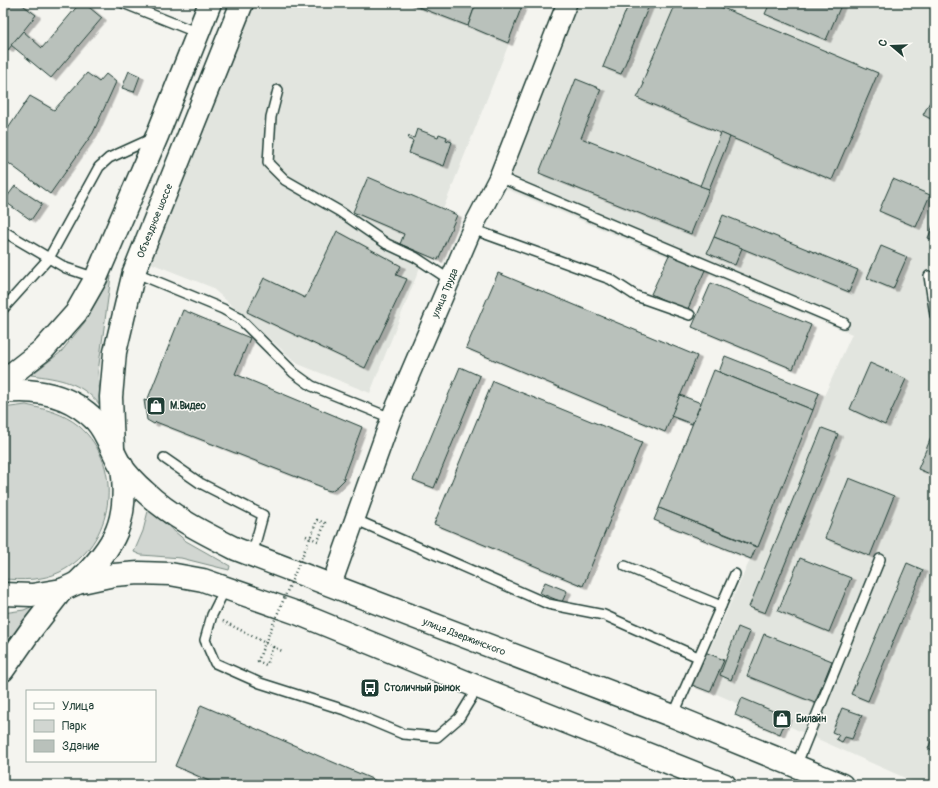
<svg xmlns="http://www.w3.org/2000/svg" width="938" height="788" font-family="Pangolin,sans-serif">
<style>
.built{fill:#e2e5df}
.green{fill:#d1d6d1;stroke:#788a82}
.building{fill:#b9c1bb;stroke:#1f3d34;filter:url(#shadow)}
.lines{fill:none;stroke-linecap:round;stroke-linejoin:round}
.service-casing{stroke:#1f3d34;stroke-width:12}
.minor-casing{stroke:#1f3d34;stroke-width:22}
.tertiary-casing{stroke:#1f3d34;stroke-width:25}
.secondary-casing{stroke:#1f3d34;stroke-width:25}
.primary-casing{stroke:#1f3d34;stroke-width:25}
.path{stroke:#1f3d34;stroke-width:2.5;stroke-dasharray:1 3;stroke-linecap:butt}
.service{stroke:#fdfcf7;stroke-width:9}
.minor{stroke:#fdfcf7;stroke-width:19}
.tertiary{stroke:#fdfcf7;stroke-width:22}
.secondary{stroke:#fdfcf7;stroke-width:22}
.primary{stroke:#fdfcf7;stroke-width:22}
.path-bridge{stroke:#1f3d34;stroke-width:2.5;stroke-dasharray:1 3;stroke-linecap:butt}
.labels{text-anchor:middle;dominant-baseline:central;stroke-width:3;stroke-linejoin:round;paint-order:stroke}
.street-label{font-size:10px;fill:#1f3d34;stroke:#fdfcf7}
.poi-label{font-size:10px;font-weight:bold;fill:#1f3d34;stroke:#fdfcf7;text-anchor:start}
</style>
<defs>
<filter id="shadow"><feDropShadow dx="4.5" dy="2.5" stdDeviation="0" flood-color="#0004"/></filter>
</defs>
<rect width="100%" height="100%" fill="#f4f4ef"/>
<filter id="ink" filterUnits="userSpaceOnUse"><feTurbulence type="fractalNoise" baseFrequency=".025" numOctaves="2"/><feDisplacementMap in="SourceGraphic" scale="8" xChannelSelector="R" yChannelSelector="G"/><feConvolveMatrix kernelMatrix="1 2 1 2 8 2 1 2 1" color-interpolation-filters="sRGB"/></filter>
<g filter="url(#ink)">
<!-- built -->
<g class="built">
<polygon points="254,3 525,3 370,393 298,364 211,287 148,262"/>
<polygon points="573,3 935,3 935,785 921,785 694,684 852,334 494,184"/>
</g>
<!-- green -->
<g class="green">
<path d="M111,276L98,372L101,406C81,382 61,379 31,375L61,352L84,323Z"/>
<path d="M26,405C45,409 63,413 79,426C126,467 114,545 60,572C42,581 22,580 3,579V408Z"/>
<polygon points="148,511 150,511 186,541 230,566 229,570 181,558 141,555 134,552 143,531"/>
<polygon points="35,605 3,647 3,613 24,610"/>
</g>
<!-- building -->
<g class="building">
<polygon points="3,3 20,3 36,15 8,50 3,46"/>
<polygon points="80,3 84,3 102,18 51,78 11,45 23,31 42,48"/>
<polygon points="408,3 476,3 468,26"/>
<polygon points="476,3 523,3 508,43 468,26"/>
<polygon points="629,3 650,3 621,74 603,67"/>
<polygon points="676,3 711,3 878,73 832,180 637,98 644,84 642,83"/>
<polygon points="770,3 842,3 826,40 765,14"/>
<polygon points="129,71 140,76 134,92 122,88"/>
<polygon points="87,73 99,82 106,74 116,82 93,133 50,194 3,159 3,136 30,96 54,110"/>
<polygon points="576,79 601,89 581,138 709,189 691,234 539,173"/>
<polygon points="935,92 935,121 923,115"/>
<polygon points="417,129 438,137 439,134 447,137 446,140 452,142 444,166 409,153 413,141 408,139 409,136 414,138"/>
<polygon points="721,133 730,137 709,189 700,186"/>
<polygon points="368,177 457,215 438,260 400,244 404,234 353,212"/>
<polygon points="893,179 930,195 916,227 879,211"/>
<polygon points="15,186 42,204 31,220 4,201"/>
<polygon points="723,215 858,270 849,292 714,237"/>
<polygon points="935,221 935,241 928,238"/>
<polygon points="337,231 401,266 396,275 407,279 365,368 247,312 264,278 305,298"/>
<polygon points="714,237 742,248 735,265 707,253"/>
<polygon points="881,246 907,257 893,289 867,278"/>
<polygon points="670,253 705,270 687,311 651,294"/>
<polygon points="498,273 697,356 665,432 466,348"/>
<polygon points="711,283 811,325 793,369 692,327"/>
<polygon points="183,310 250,338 235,374 362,427 343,478 345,479 338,486 331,491 322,489 322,487 156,422 154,424 147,420 144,400 147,401"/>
<polygon points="725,356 819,393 813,410 719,372"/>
<polygon points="870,363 906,379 885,425 850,409"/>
<polygon points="460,367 480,376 434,488 413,480"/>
<polygon points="714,370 813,410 758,547 659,508"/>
<polygon points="493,381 642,442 583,586 434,524"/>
<polygon points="680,395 701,403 692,424 671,416"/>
<polygon points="822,428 838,434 765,613 749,607"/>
<polygon points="935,428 935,476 918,469"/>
<polygon points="849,478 894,496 870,556 825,538"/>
<polygon points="659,508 756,547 751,559 654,520"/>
<polygon points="800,558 851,578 829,632 778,611"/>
<polygon points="907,563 923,570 868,701 851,694"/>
<polygon points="545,582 567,591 562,602 540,593"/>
<polygon points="738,627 750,632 731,680 720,675"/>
<polygon points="764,634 832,661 815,703 747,676"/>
<polygon points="705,652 724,660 710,692 692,685"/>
<polygon points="742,698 787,717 780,734 735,715"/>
<polygon points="201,705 379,782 378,785 218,785 175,766"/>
<polygon points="842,708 862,715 852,739 845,737 842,742 836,739 839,735 832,732"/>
<polygon points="935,731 935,752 928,749"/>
</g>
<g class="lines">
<defs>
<g id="service">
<polyline points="123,3 198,33"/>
<polyline points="278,90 271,117 268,163 285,180 339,211 387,244 415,257 450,280"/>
<polyline points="499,177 844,323"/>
<polyline points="472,229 610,279 636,296 690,315"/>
<polyline points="3,231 66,268 96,278"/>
<polyline points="134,272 223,309 239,318 294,373 312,386 391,418"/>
<polyline points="929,276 935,315"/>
<polyline points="3,309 49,258 99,167 109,158 153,138"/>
<polyline points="164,458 200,483 263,515 252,555"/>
<polyline points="354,519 548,604 604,615 698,657"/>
<polyline points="625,566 721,606"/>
<polyline points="226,587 212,615 205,640 215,663 260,683 348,711 403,734 437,737 459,718 478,687"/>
<polyline points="673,716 735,574"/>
<polyline points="796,766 880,559"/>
</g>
<polyline id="minor" points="331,586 391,418 472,229 499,177 567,3"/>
<g id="tertiary">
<polyline points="3,381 44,349 76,313 96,278 157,136 210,3"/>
<polyline points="113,449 111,397 115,352 134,272 242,3"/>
</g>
<polyline id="secondary" points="3,670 31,630 62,590"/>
<g id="primary">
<path d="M3,392C37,388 71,395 96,421C107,433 112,452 121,466C127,474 136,484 144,491C170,516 204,533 236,549L673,716L842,785"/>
<path d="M77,583C116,545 129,521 122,466"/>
<polyline points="3,594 32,595 62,590 77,583 114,575 139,573 170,574 203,580 297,613 478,687 725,785"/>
</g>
</defs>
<!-- service casing -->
<use href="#service" class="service-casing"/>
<!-- minor casing -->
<use href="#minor" class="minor-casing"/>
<!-- tertiary casing -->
<use href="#tertiary" class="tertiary-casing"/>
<!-- secondary casing -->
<use href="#secondary" class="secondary-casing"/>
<!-- primary casing -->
<use href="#primary" class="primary-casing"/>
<!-- path -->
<g class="path">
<polyline points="306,536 318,541 325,523 317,520 313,531"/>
<polyline points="223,621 273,647 266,665 258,661 262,650"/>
<polyline points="273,647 282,651"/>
</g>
<!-- service -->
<use href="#service" class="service"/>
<!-- minor -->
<use href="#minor" class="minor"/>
<!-- tertiary -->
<use href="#tertiary" class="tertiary"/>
<!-- secondary -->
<use href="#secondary" class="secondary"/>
<!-- primary -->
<use href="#primary" class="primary"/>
<!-- path-bridge -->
<polyline class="path-bridge" points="262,650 313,531"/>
</g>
</g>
<!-- icons -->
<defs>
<symbol id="shop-square" viewBox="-11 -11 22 22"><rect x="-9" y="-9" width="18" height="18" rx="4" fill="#1f3d34" stroke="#fdfcf7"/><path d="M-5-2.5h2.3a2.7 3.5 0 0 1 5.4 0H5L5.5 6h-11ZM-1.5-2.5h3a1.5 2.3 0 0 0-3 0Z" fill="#fff"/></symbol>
<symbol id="bus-square" viewBox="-11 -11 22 22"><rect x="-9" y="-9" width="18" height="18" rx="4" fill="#1f3d34" stroke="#fdfcf7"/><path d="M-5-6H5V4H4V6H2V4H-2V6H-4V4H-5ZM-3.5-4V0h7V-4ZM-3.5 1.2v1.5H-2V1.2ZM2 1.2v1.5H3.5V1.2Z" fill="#fff"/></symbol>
</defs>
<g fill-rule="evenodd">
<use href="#shop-square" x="145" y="395" width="22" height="22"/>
<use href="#bus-square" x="359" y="677" width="22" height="22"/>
<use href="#shop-square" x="771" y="708" width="22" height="22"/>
</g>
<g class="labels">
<!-- street labels -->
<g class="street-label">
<text transform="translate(155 221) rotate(-68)">Объездное шоссе</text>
<text transform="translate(445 293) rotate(-67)">улица Труда</text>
<text transform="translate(464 637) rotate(21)">улица Дзержинского</text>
</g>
<!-- poi labels -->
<g class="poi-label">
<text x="170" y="406">М.Видео</text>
<text x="384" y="688">Столичный рынок</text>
<text x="796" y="719">Билайн</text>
</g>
</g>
<!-- margin -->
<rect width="938" height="788" fill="none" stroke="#fdfcf7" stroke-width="16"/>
<rect x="8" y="8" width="922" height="772" fill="none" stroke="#1f3d34" stroke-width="1.5" filter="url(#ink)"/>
<!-- legend -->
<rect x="26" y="690" width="130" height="72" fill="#fdfcf7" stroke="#a4b0a9"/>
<rect x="34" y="703" width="20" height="6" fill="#fdfcf7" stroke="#a4b0a9"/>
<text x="62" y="710" font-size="12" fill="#1f3d34">Улица</text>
<rect x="34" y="720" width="20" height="12" fill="#d1d6d1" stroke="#a4b0a9"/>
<text x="62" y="730" font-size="12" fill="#1f3d34">Парк</text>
<rect x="34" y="740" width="20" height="12" fill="#b9c1bb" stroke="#a4b0a9"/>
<text x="62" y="750" font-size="12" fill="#1f3d34">Здание</text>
<!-- north arrow -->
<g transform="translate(892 46) rotate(289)" stroke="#fdfcf7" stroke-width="3" paint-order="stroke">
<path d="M0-3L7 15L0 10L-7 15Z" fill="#1f3d34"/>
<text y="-6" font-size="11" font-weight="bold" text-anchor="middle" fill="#1f3d34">С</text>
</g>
</svg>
